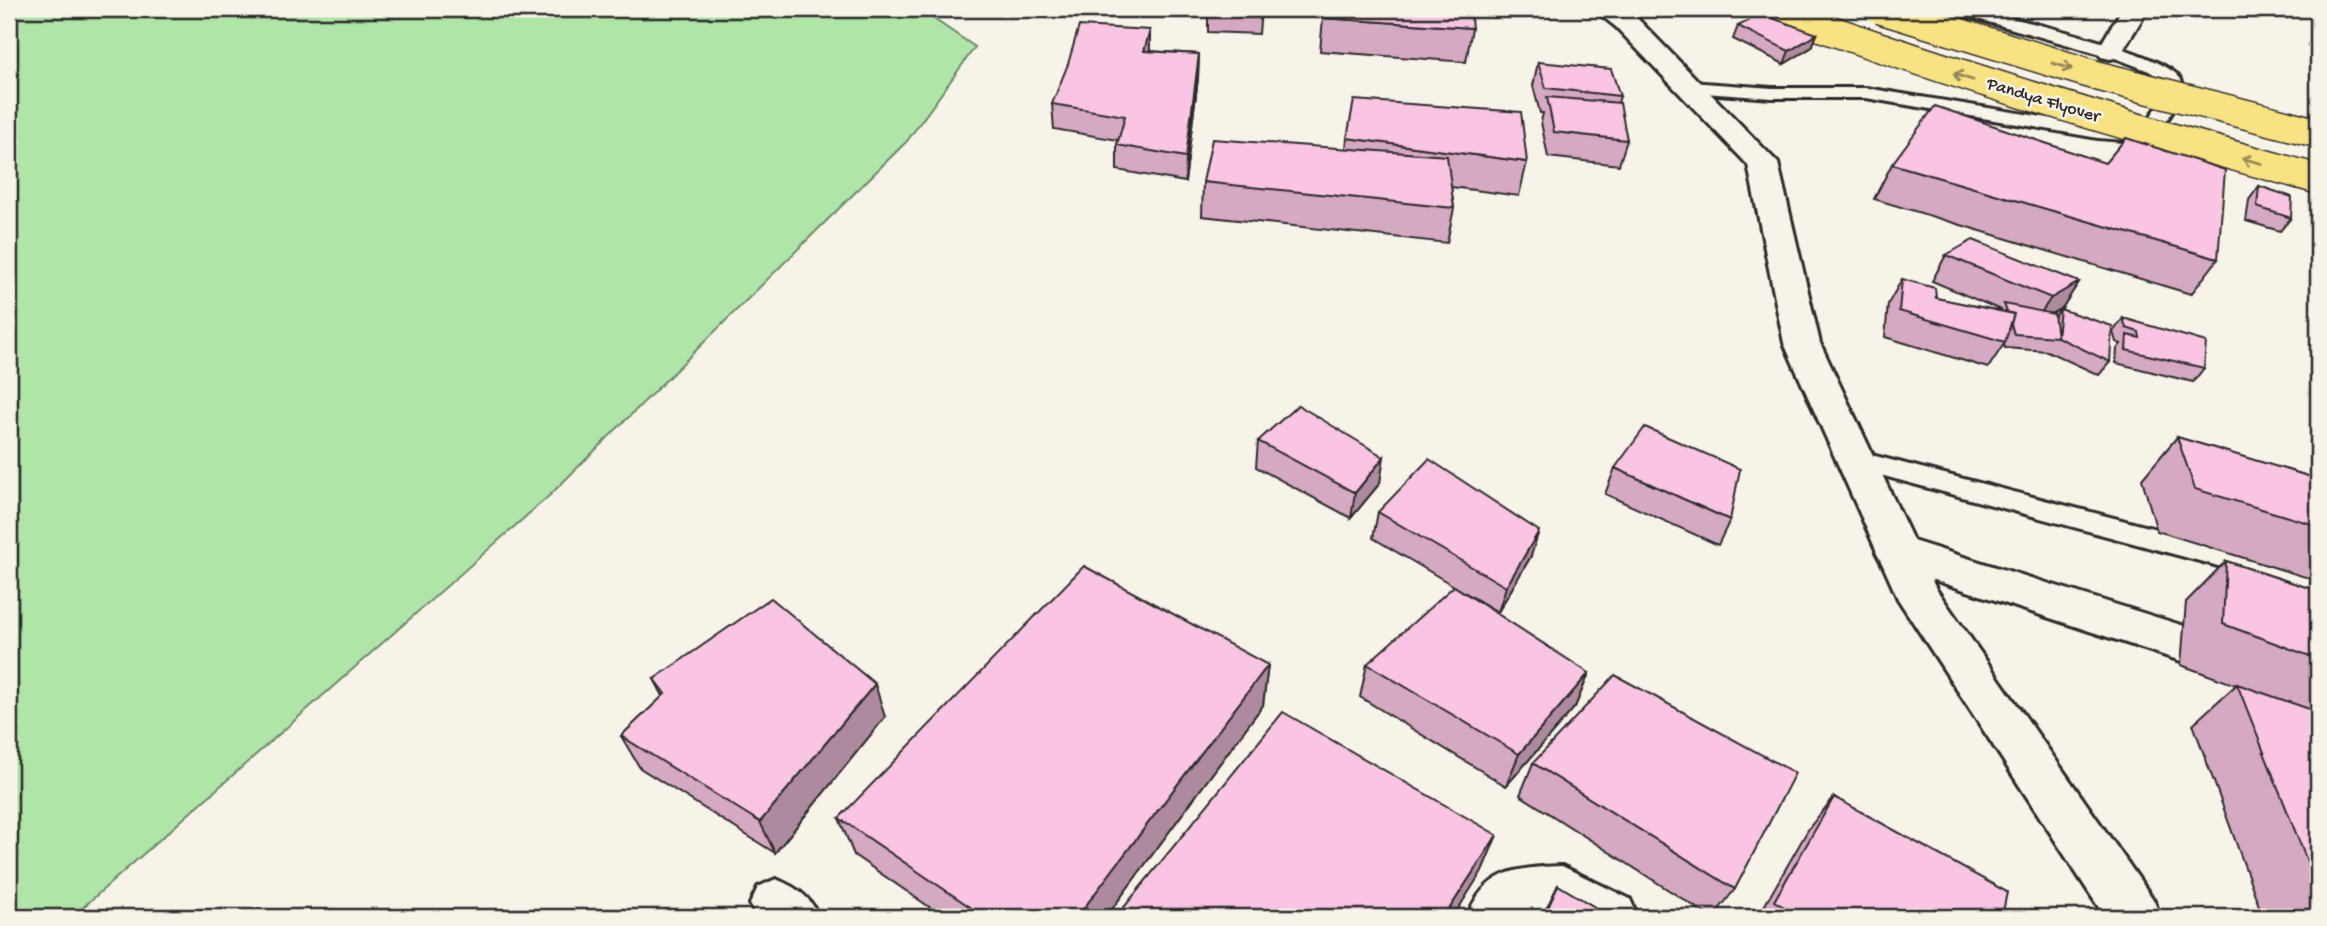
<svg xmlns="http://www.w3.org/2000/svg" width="2327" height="926" font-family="'Gochi Hand',sans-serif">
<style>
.green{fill:#afe5a7;stroke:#6d8869;stroke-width:2}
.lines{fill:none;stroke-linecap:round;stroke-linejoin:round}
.lane-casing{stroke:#2b2b2b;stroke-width:6}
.street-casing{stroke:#2b2b2b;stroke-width:6}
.secondary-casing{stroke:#2b2b2b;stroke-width:6}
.lane{fill:#f7f3e8;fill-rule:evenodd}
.street{fill:#f7f3e8;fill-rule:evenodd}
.secondary{fill:#f7f3e8;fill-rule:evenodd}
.primary-bridge-casing{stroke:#2b2b2b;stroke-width:32;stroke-linecap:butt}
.primary-bridge{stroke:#f8e281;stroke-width:29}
.wall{fill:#d6a9c2;stroke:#2b2b2b;stroke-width:2}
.shaded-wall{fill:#ae8a9e;stroke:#2b2b2b;stroke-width:2}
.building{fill:#f9c5e2;stroke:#2b2b2b;stroke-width:2}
.oneway{stroke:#928656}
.labels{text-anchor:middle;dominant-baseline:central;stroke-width:5;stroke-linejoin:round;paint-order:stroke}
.far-street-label{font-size:18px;fill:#2b2b2b;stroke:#f7f3e8}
</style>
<rect width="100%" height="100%" fill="#f7f3e8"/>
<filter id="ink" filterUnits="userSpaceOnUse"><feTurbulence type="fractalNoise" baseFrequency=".0143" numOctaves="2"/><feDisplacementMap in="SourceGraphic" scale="14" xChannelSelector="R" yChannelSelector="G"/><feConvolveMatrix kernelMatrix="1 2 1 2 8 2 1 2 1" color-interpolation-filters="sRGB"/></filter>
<g filter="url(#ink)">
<!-- green -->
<polygon class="green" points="9,9 919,9 975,47 907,141 550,495 72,917 9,917"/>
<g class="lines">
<defs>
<g id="lane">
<path d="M1951,9H1976C2016,20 2159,50 2180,78C2183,82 2184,88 2185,93L2159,132L2138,141L2098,138L1866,98H1772L1690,92L1681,87L1690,82L1772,88H1866L2098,126C2144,130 2141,131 2167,93L2165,82L2149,71L2118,59L1953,12Z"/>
<polygon points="1856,451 2318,571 2318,593 1847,466 1844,460 1847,454"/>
</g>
<g id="street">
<polygon points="2122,9 2148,9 2119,57 2110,59 2101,57 2097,51"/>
<polygon points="1897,536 2318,668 2318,706 1882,563 1876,552 1882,541"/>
<path d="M1562,866L1630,899L1638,917H1562L1557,915L1467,917C1486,869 1517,868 1562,866Z"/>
<path d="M776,879C797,888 810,896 819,917H756L750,904L758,887Z"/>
</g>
<polygon id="secondary" points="1593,9 1623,9 1634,15 1778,163 1820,343 1936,589 2153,899 2161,917 2105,917 1898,599 1784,343 1748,165 1616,27"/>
</defs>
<!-- lane casing -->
<use href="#lane" class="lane-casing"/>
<!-- street casing -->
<use href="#street" class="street-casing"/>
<!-- secondary casing -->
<use href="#secondary" class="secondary-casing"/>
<!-- lane -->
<use href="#lane" class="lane"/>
<!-- street -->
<use href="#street" class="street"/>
<!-- secondary -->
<use href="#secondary" class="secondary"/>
<defs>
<g id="primary-bridge">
<path d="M1772,9C1951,75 2134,129 2318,179"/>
<polyline points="1880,9 2098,76 2318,133"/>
</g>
</defs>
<!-- primary-bridge casing -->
<use href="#primary-bridge" class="primary-bridge-casing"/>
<!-- primary-bridge -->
<use href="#primary-bridge" class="primary-bridge"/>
</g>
<!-- wall -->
<g class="wall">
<polygon points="1208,9 1261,9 1259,34 1208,32"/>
<polygon points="1323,18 1472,28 1466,62 1320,51"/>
<polygon points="2318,19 2318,48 2308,45"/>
<polygon points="1738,26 1817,34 1812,47 1784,64 1733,39"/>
<polygon points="1150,51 1199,54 1198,78 1185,182 1117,170 1117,145 1118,140 1054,129 1052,104"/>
<polygon points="1538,62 1620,96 1618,103 1627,140 1619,165 1548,157 1541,122 1543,113 1540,113 1533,86"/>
<polygon points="1347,138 1527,162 1519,196 1451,187 1454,208 1447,243 1202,216 1203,182 1346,149"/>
<polygon points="1892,164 2218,259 2191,294 1874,199"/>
<polygon points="2259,186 2291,218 2280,231 2246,221 2249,200"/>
<polygon points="1946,255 2079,282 2062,308 2052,313 2054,318 2060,309 2110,362 2099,375 2047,351 2005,348 2004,344 1988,368 1885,337 1888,304 1902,279 1936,298 2000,311 2001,310 1932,281"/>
<polygon points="2123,318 2204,368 2193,382 2116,363 2117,349 2121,344 2116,342 2113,332"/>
<polygon points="2177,437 2318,479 2318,581 2157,531 2142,479"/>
<polygon points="1258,441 1380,483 1351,518 1256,467"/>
<polygon points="1615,468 1730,520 1718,545 1605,494"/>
<polygon points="1378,512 1531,556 1498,612 1373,538"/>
<polygon points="2226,561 2318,591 2318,917 2263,917 2193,724 2236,685 2181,665 2186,602"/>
<polygon points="1367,664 1589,673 1575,707 1506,786 1360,697"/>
<polygon points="1268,665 1263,705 1106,917 944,917 854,855 839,818"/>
<polygon points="654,679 885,717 775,853 640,768 621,736 663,696"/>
<polygon points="1533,763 1735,889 1713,917 1711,917 1520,795"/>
<polygon points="1834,797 2002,917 1758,917 1809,828"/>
<polygon points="1558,885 1611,917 1542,917"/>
</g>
<!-- shaded-wall -->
<g class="shaded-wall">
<polygon points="1150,30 1150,55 1144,51"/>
<polygon points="1817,34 1812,47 1784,64 1789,51"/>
<polygon points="1199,54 1198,78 1185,182 1186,157"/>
<polygon points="2079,282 2062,308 2034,323 2051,298"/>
<polygon points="1384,457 1380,483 1351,518 1355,493"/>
<polygon points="1539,531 1531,556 1498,612 1506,587"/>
<polygon points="1268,665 1263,705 1106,917 1077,917"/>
<polygon points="1589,673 1575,707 1506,786 1519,754"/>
<polygon points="875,684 885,717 775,853 760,822"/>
<polygon points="1497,835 1482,871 1453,917 1444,917"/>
</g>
<!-- building -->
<g class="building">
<polygon points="1228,9 1261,9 1261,10"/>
<polygon points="1324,9 1470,9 1472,28 1323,18"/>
<polygon points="1761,14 1817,34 1789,51 1738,26"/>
<polygon points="1079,26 1150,30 1144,51 1199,54 1186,157 1117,145 1125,116 1052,104 1068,64"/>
<polygon points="1538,62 1611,69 1620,96 1546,88"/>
<polygon points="1547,97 1620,103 1627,140 1554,132"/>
<polygon points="1354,100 1521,112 1527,162 1347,138"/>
<polygon points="1935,106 2105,163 2126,138 2225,170 2218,259 1892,164"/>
<polygon points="1212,139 1447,156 1454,208 1203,182"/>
<polygon points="2259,186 2292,197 2291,218 2257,207"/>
<polygon points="1973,240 2079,282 2051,298 1946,255"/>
<polygon points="1902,279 1935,288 1936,298 2014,314 2005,342 1899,311"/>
<polygon points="2004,304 2054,314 2057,337 2014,334 2011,324 2014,314 2007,312"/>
<polygon points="2060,309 2112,326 2110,362 2057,337"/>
<polygon points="2123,318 2206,342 2204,368 2126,350 2127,335 2140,338 2139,332 2126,328"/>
<polygon points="1298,405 1384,457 1355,493 1258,441"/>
<polygon points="1645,427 1740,469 1730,520 1615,468"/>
<polygon points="2177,437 2318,479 2318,526 2195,489"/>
<polygon points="1429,459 1539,531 1506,587 1378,512"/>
<polygon points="2226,561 2318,591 2318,659 2223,624"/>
<polygon points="1084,566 1268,665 1077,917 985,917 839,818"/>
<polygon points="1454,586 1589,673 1519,754 1367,664"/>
<polygon points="771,598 875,684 760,822 621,736 665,694 654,679"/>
<polygon points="1615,675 1795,773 1735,889 1533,763"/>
<polygon points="2237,684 2318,712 2318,889"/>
<polygon points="1283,712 1497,835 1444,917 1116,917"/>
<polygon points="1834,797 2007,892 2002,917 1801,917 1774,901"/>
<polygon points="1558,885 1611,917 1544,917"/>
</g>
<!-- one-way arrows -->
<defs><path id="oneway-shaft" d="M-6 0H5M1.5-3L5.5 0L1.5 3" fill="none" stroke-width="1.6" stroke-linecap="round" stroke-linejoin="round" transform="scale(1.75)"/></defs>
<g class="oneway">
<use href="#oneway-shaft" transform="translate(2062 66) rotate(17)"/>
<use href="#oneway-shaft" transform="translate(1963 77) rotate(-162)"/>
<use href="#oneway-shaft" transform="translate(2252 161) rotate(-165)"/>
</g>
</g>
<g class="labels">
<!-- far-street labels -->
<g class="far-street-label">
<text transform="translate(2043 101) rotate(17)">Pandya Flyover</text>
</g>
</g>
<!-- margin -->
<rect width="2327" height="926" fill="none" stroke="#f7f3e8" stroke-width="35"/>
<rect x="18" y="18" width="2292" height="891" fill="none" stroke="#2b2b2b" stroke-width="2.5" filter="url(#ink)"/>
</svg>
